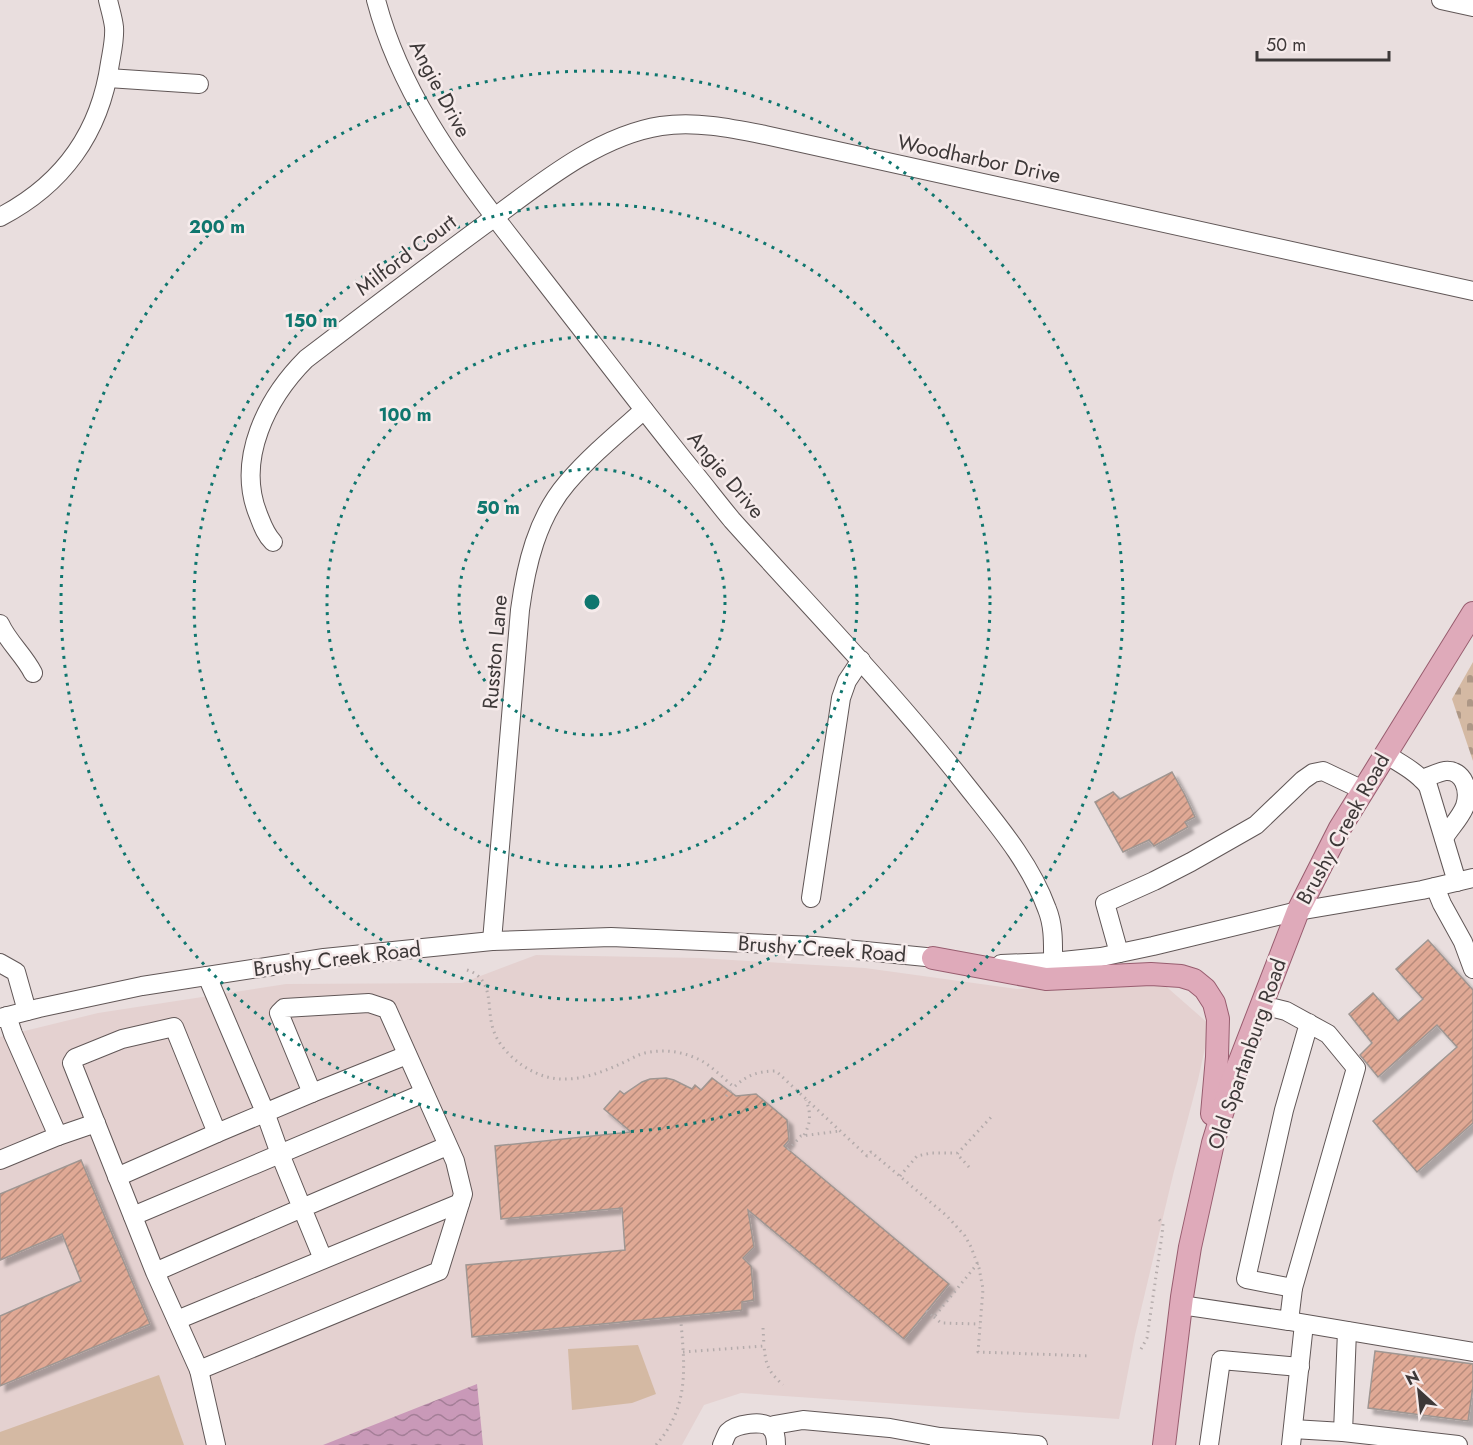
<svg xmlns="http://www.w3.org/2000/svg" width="1473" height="1445" font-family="Jost,sans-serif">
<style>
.built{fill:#e4d1d0}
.cemetery{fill:url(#cemetery-stones)}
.park{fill:#d4b9a3}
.water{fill:url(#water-waves)}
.building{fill:url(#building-hatch);stroke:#9f9692;stroke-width:1.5;filter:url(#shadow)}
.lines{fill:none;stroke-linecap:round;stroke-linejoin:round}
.minor-casing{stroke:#615757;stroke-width:20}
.major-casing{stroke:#985d6f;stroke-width:24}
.path{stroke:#b4abab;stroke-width:3;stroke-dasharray:1.5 4.5;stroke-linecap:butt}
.minor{stroke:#fff;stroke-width:18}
.major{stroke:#dfaaba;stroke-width:22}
.ring{fill:none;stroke:#0f766e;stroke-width:3;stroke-dasharray:3 6}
.labels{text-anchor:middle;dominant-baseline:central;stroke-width:5;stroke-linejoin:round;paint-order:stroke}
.street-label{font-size:21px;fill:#3d3838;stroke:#f6ebeb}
.centre{fill:#0f766e;stroke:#f6ebeb;stroke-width:3}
.ring-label{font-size:18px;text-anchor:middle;font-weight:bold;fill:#0f766e;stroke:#f6ebeb;stroke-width:5;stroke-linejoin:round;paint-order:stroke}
</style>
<defs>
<pattern id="cemetery-stones" width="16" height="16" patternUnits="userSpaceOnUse" patternTransform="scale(1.5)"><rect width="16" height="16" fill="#d4b9a3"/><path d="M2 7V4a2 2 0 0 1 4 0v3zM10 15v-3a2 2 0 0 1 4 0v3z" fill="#ad9786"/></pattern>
<pattern id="water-waves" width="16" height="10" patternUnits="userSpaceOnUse" patternTransform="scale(1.5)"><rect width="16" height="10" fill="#c999b8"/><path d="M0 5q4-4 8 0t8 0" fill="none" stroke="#a47e97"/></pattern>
<pattern id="building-hatch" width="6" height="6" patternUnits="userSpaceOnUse" patternTransform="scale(1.5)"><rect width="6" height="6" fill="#e0a995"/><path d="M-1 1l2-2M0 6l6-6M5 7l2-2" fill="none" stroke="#b78b7b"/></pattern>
<filter id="shadow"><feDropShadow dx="5.5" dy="5.5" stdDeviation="1.5" flood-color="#0004"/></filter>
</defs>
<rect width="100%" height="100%" fill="#e9dede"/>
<!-- built -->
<polygon class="built" points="536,955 700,958 865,968 1017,989 1161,982 1210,1025 1198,1080 1173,1175 1135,1335 1119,1419 741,1393 704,1405 682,1445 0,1445 0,1037 98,1013 286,984 462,983"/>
<!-- cemetery -->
<polygon class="cemetery" points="1473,662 1473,761 1452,699"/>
<!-- park -->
<g class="park">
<polygon points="638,1345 656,1394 632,1403 572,1410 568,1349"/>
<polygon points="159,1375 184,1445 0,1445 0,1432"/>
</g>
<!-- water -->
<polygon class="water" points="477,1384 483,1445 323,1445"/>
<!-- building -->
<g class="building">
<polygon points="1172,772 1185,795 1195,817 1185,822 1188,827 1154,846 1149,840 1123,852 1095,802 1113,792 1120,799"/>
<polygon points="1428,940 1473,990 1473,1123 1417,1172 1373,1121 1457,1047 1437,1025 1378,1077 1360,1055 1372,1043 1349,1014 1373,993 1398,1021 1423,999 1396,969"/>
<polygon points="666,1078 674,1080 692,1089 695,1085 701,1090 712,1078 736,1096 756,1094 787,1120 789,1140 784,1146 949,1284 904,1339 748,1210 754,1247 743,1258 751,1266 754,1300 742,1302 742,1310 472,1337 466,1265 625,1250 622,1208 501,1219 495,1146 631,1132 604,1109 620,1091 624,1094 642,1082 650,1079"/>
<polygon points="81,1160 150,1324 0,1386 0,1316 81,1281 62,1234 0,1260 0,1194"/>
<polygon points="1375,1351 1473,1364 1473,1386 1468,1421 1368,1408"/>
</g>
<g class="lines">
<defs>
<g id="minor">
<path d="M376,0C399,88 452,162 507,233C531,264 556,296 580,327C617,375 653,422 691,469C705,486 718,503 732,520C811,608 893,692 966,785C996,823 1030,862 1047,909C1054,926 1053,945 1053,962"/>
<polyline points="1441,0 1473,7"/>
<polyline points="108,78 199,84"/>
<path d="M0,217C62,185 100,133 110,63C112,51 115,39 114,27C113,18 110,9 108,0"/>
<path d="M273,542C265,534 262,524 258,514C236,459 267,398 306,359C365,314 424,269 484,225C536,187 596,136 661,126C696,121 730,128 765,135L1473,291"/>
<path d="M0,624C8,642 24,655 33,673"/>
<path d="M1385,754C1400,763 1417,772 1428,786L1457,882"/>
<path d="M1422,779C1429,777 1438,772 1445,771C1464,769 1470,791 1465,806C1461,817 1450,828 1444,838"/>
<polyline points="1435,887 1442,904 1463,942 1473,969"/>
<polyline points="811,898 841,698 847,681 861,660"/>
<path d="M492,941L520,610C526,565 537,518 567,483C590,456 618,433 644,410"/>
<polyline points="1119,953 1105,903 1154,881 1191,862 1256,825 1303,780 1313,773 1323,771 1363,790"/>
<polyline points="0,963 16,972 27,1011"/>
<polyline points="1001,964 1053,962 1101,957 1153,946 1298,911 1422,890 1473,878"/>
<polyline points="1262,1005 1286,1011 1328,1034 1356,1068 1293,1288 1246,1279 1284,1110 1309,1023"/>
<polyline points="0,1018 39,1008 142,986 324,958 492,941 611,937 815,946 946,959"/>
<polyline points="312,1093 407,1055"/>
<polyline points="58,1136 96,1123"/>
<polyline points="0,1160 58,1136 13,1034 7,1016"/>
<polyline points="117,1177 217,1133"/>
<polyline points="133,1216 424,1093"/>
<polyline points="323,1259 302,1208 447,1146"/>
<polyline points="155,1272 199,1370 439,1271 463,1194 455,1161 387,1009 369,1003 284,1008 279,1013 312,1093 217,1133 174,1027 122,1039 75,1058 72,1063 155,1272 302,1208 280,1154 265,1112 207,976"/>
<polyline points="1181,1305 1289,1321 1293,1288"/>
<polyline points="177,1320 460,1203"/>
<polyline points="1289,1321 1473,1352"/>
<polyline points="1347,1331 1343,1432 1458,1445"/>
<polyline points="199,1370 216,1445"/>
<polyline points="771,1428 774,1425 803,1420 890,1428 940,1437"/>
<polyline points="1293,1429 1343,1432"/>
<path d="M722,1445C724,1441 726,1435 728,1432C736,1424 762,1420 770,1427C776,1432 776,1439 776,1445"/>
<polyline points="939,1445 940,1437 1038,1445"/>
<polyline points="1209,1445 1221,1360 1300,1367"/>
<polyline points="1291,1445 1304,1324"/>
</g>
<g id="major">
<polyline points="933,958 1046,979 1151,974 1181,976 1194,980 1205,989 1214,1003 1218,1019 1217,1057 1212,1114"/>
<polyline points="1164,1445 1182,1297 1190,1247 1213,1143 1231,1084 1298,911 1340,828 1473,613"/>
</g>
</defs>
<!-- minor casing -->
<use href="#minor" class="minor-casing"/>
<!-- major casing -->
<use href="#major" class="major-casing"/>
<!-- path -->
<g class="path">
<path d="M467,970C495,979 486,1007 493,1029C499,1048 518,1065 536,1073C564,1086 594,1076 620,1064C628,1061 636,1055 645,1053C663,1049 681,1051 698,1059C711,1065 723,1078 734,1087C747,1075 758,1071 776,1071L867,1156L871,1152L947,1216L965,1236L971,1247L979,1268L983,1289L978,1352L1090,1356"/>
<polyline points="726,1096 734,1087"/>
<path d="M804,1135C811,1123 811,1113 806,1100"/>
<polyline points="788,1150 801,1136 840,1131"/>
<polyline points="969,1167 957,1154 993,1115"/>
<polyline points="900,1176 917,1156 931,1153 957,1153"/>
<polyline points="926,1311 934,1317 978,1263"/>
<polyline points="934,1317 941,1323 980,1324"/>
<polyline points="763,1328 764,1346"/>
<polyline points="1141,1349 1147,1338 1162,1235 1163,1224 1158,1218"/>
<path d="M683,1352L764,1346C766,1366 768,1371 783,1385"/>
<path d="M656,1445C689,1407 685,1369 681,1323"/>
</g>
<!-- minor -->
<use href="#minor" class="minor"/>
<!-- major -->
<use href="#major" class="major"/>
</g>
<!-- distance rings -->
<g class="ring">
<circle cx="592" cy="602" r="133"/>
<circle cx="592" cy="602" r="265"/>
<circle cx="592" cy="602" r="398"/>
<circle cx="592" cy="602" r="531"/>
</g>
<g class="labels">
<!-- street labels -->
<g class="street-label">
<text transform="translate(440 89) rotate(62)">Angie Drive</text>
<text transform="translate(979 159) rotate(12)">Woodharbor Drive</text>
<text transform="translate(406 255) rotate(-37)">Milford Court</text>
<text transform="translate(726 475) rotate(50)">Angie Drive</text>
<text transform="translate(495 652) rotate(-85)">Russton Lane</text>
<text transform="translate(1343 829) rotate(-61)">Brushy Creek Road</text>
<text transform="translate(822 949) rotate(4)">Brushy Creek Road</text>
<text transform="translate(337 959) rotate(-7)">Brushy Creek Road</text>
<text transform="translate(1247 1054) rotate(-71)">Old Spartanburg Road</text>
</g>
</g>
<circle cx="592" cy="602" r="9" class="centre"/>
<g class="ring-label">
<text x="217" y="233">200 m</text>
<text x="311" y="327">150 m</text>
<text x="405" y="421">100 m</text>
<text x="498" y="514">50 m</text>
</g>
<!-- north arrow -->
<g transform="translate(1419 1391) rotate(333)" stroke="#f6ebeb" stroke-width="4.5" paint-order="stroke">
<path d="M0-4.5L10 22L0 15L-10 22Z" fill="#3d3838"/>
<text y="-9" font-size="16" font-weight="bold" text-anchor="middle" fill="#3d3838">N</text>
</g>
<!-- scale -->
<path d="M1257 51v9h132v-9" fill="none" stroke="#3d3838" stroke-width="3"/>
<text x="1266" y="51" font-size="18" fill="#3d3838" stroke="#f6ebeb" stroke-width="4.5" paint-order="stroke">50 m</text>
</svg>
